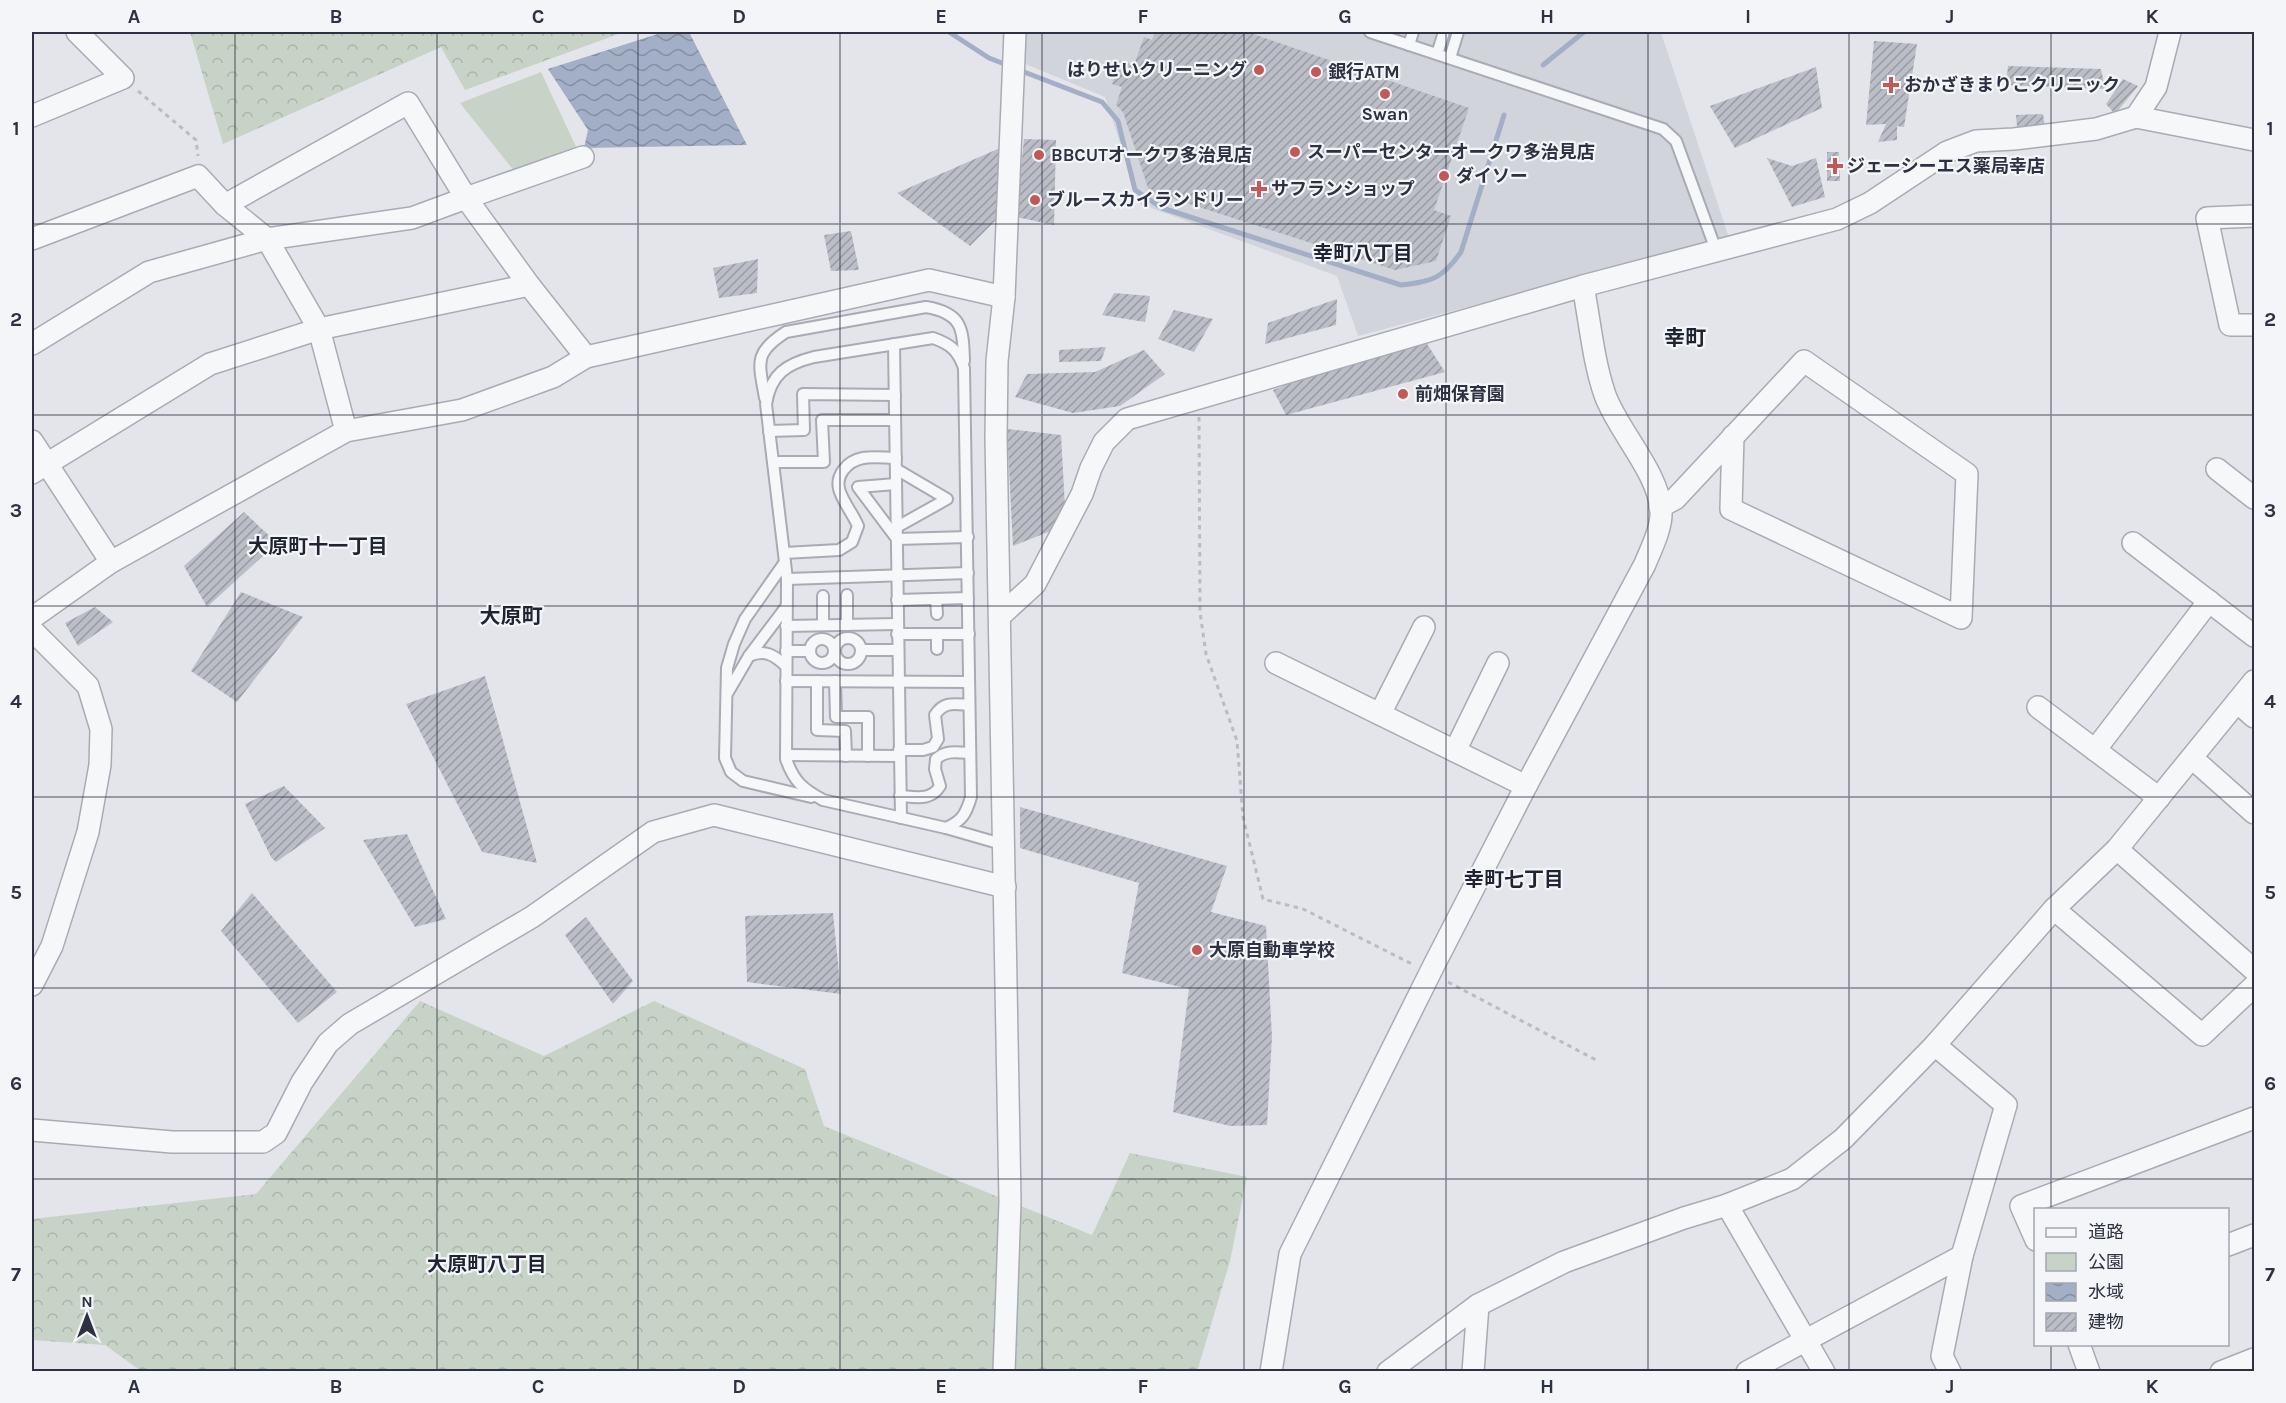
<svg xmlns="http://www.w3.org/2000/svg" width="2286" height="1403" font-family="Karla,'Noto Sans JP',sans-serif">
<style>
.built{fill:#d2d4dc}
.forest{fill:url(#forest-crowns)}
.park{fill:#c7d3c6}
.water{fill:url(#water-waves)}
.lines{fill:none;stroke-linecap:round;stroke-linejoin:round}
.stream{stroke:#a3afc6;stroke-width:5}
.building{fill:url(#building-hatch)}
.service-casing{stroke:#a9abb4;stroke-width:14}
.minor-casing{stroke:#a9abb4;stroke-width:24}
.path{stroke:#babcc2;stroke-width:3;stroke-dasharray:4.5 4.5;stroke-linecap:butt}
.service{stroke:#f6f7f9;stroke-width:10}
.minor{stroke:#f6f7f9;stroke-width:21}
.grid{fill:none;stroke:#2d3141;stroke-width:1.5;stroke-opacity:0.55}
.poi-dot{fill:#c15958;stroke:#f3f5f8;stroke-width:2}
.labels{text-anchor:middle;dominant-baseline:central;stroke-width:4.5;stroke-linejoin:round;paint-order:stroke}
.poi-label{font-size:18px;font-weight:bold;fill:#2d3141;stroke:#f3f5f8;text-anchor:start}
.neighbourhood-label{font-size:20px;font-weight:bold;fill:#1f2332;stroke:#f3f5f8}
.quarter-label{font-size:21px;font-weight:bold;fill:#1f2332;stroke:#f3f5f8}
.neatline{fill:none;stroke:#2d3141;stroke-width:2}
.grid-label{font-size:20px;text-anchor:middle;font-weight:bold;fill:#2d3141}
</style>
<defs>
<pattern id="forest-crowns" width="20" height="18" patternUnits="userSpaceOnUse" patternTransform="scale(1.5)"><rect width="20" height="18" fill="#c7d3c6"/><path d="M2 6a3 3 0 1 1 6 0M12 15a3 3 0 1 1 6 0" fill="none" stroke="#abb6ab"/></pattern>
<pattern id="water-waves" width="16" height="10" patternUnits="userSpaceOnUse" patternTransform="scale(1.5)"><rect width="16" height="10" fill="#a3afc6"/><path d="M0 5q4-4 8 0t8 0" fill="none" stroke="#858fa2"/></pattern>
<pattern id="building-hatch" width="6" height="6" patternUnits="userSpaceOnUse" patternTransform="scale(1.5)"><rect width="6" height="6" fill="#bcbec7"/><path d="M-1 1l2-2M0 6l6-6M5 7l2-2" fill="none" stroke="#999ba3"/></pattern>
</defs>
<rect width="100%" height="100%" fill="#e4e5ea"/>
<!-- built -->
<polygon class="built" points="1026,32 1661,32 1729,238 1358,336 1337,276 1140,204 1105,97 1023,63"/>
<!-- forest -->
<g class="forest">
<polygon points="190,32 624,32 465,90 441,47 223,144"/>
<polygon points="420,1001 544,1056 654,1001 805,1069 824,1126 1092,1235 1130,1153 1247,1177 1230,1261 1197,1372 141,1371 105,1345 32,1340 32,1219 256,1194"/>
</g>
<!-- park -->
<polygon class="park" points="541,72 578,151 515,172 460,103"/>
<!-- water -->
<polygon class="water" points="664,32 689,32 747,145 584,148 588,130 548,69"/>
<g class="lines">
<!-- stream -->
<g class="stream">
<polyline points="949,32 989,58 1007,65"/>
<polyline points="1543,65 1584,32"/>
<path d="M1019,70L1102,102L1118,121L1135,190L1162,208L1401,285C1433,281 1442,279 1461,252L1504,115"/>
</g>
</g>
<!-- building -->
<g class="building">
<polygon points="1155,32 1247,32 1469,108 1434,210 1451,216 1436,261 1395,270 1149,191 1123,112 1116,105 1122,87 1112,84 1120,60 1134,65 1144,37 1152,40"/>
<polygon points="1874,41 1917,44 1904,127 1897,126 1897,140 1878,142 1886,124 1866,125"/>
<polygon points="2008,66 2101,69 2105,89 2006,85"/>
<polygon points="1816,67 1822,108 1735,148 1710,106"/>
<polygon points="2123,79 2138,86 2115,114 2106,104"/>
<polygon points="2043,114 2045,127 2017,127 2016,115"/>
<polygon points="1024,139 1056,140 1054,225 1016,217"/>
<polygon points="1000,148 1000,216 970,246 897,193"/>
<polygon points="1827,152 1839,152 1840,181 1827,181"/>
<polygon points="1767,158 1792,166 1816,158 1825,197 1792,207"/>
<polygon points="851,231 859,270 831,271 824,235"/>
<polygon points="758,259 757,293 719,298 713,268"/>
<polygon points="1114,293 1150,296 1145,322 1102,315"/>
<polygon points="1337,299 1336,325 1265,344 1268,323"/>
<polygon points="1174,310 1213,319 1194,352 1158,339"/>
<polygon points="1420,333 1445,372 1286,415 1273,390"/>
<polygon points="1106,347 1101,361 1059,362 1059,350"/>
<polygon points="1144,350 1165,374 1120,406 1073,413 1015,397 1027,374 1095,372"/>
<polygon points="1007,429 1061,435 1066,525 1013,546"/>
<polygon points="244,512 277,543 207,607 184,566"/>
<polygon points="241,592 303,617 237,702 191,671"/>
<polygon points="95,607 113,622 78,646 65,623"/>
<polygon points="485,676 537,863 482,852 406,704"/>
<polygon points="284,786 325,828 276,862 271,857 245,804"/>
<polygon points="1020,807 1227,866 1211,912 1266,926 1272,1037 1267,1125 1230,1126 1173,1112 1189,989 1122,973 1139,883 1020,848"/>
<polygon points="407,834 446,919 415,927 363,840"/>
<polygon points="252,893 337,992 298,1023 221,931"/>
<polygon points="833,913 841,994 747,982 745,916"/>
<polygon points="586,917 633,981 613,1004 565,935"/>
</g>
<g class="lines">
<defs>
<g id="service">
<polyline points="1370,32 1663,129 1676,141 1716,250"/>
<polyline points="1409,45 1413,32"/>
<polyline points="1437,54 1444,32"/>
<polyline points="1450,58 1458,32"/>
<path d="M933,338C950,344 958,350 964,368L971,797C966,814 962,821 946,828L823,800C803,789 794,782 786,759L787,579L766,404C771,374 786,364 814,357Z"/>
<polyline points="894,344 901,818"/>
<path d="M765,398C759,363 753,353 786,332L926,307C962,313 963,328 964,361"/>
<polyline points="769,431 804,430 803,394 895,395"/>
<polyline points="773,462 824,462 822,420 895,420"/>
<polyline points="896,469 947,499 897,527"/>
<polyline points="896,484 858,487 897,539 968,537"/>
<path d="M784,553L839,550L852,542L858,526C853,514 845,505 840,492C834,476 847,461 863,458C873,456 886,458 896,458"/>
<polyline points="785,562 745,619 734,644 727,668 725,758 731,772 743,781 811,797"/>
<polyline points="787,579 968,573"/>
<polyline points="847,595 847,625"/>
<polyline points="823,596 823,625"/>
<polyline points="936,599 937,614"/>
<polyline points="897,600 968,598"/>
<polyline points="786,626 897,624"/>
<polyline points="897,634 969,634"/>
<polyline points="937,634 937,649"/>
<circle cx="848" cy="651" r="13"/>
<circle cx="822" cy="651" r="12"/>
<polyline points="861,650 897,650"/>
<polyline points="786,651 810,651"/>
<polyline points="749,656 786,607"/>
<polyline points="786,681 969,682"/>
<polyline points="817,681 817,730 845,731 846,756"/>
<polyline points="835,681 836,717 868,717 868,756"/>
<path d="M728,692L749,656C765,649 774,655 786,666"/>
<path d="M899,750H923L933,747L938,739L935,715C944,701 954,704 969,705"/>
<polyline points="786,755 899,756"/>
<path d="M900,796C916,797 931,801 940,786L935,769L936,759C946,750 957,752 970,753"/>
<polyline points="946,828 1005,845"/>
</g>
<g id="minor">
<polyline points="32,116 123,78 77,32"/>
<polyline points="2136,117 2254,140"/>
<polyline points="225,205 408,103 466,198 583,157"/>
<polyline points="2254,216 2207,218 2230,325 2254,325"/>
<polyline points="32,239 198,176 225,205 267,239 319,329 346,431"/>
<polyline points="32,344 149,272 267,239 412,218 466,198 529,285 586,357"/>
<polyline points="32,441 111,562"/>
<polyline points="2217,469 2254,498"/>
<polyline points="32,473 210,364 319,329 529,285"/>
<polyline points="1660,507 1675,499 1804,361 1967,474 1961,618 1731,509 1733,436"/>
<polyline points="2133,543 2254,636"/>
<polyline points="1000,616 1035,584 1082,494 1091,468 1104,442 1127,419 1583,286 1837,219 1870,203 1947,152 1976,141 2014,139 2096,129 2136,117 2156,87 2170,32"/>
<polyline points="32,618 111,562 346,431 462,410 553,377 586,357 929,280 1004,297"/>
<polyline points="32,630 88,686 101,729 100,765 88,832 52,946 32,985"/>
<polyline points="1276,663 1526,786"/>
<polyline points="2237,702 2254,717"/>
<polyline points="2038,707 2159,798"/>
<polyline points="1380,714 1424,627"/>
<polyline points="2095,750 2209,601"/>
<polyline points="1455,751 1498,663"/>
<polyline points="2192,758 2254,813"/>
<polyline points="2117,849 2254,970"/>
<polyline points="2054,909 2202,1035 2254,986"/>
<polyline points="1935,1045 2006,1105 1962,1256 1942,1356 1950,1372"/>
<polyline points="32,1130 172,1142 263,1142 276,1133 302,1082 328,1043 350,1024 532,917 653,832 714,815 1005,887"/>
<polyline points="1727,1205 1824,1372"/>
<polyline points="2036,1240 2021,1206 2254,1118"/>
<polyline points="2228,1245 2254,1235"/>
<polyline points="2079,1344 2089,1372"/>
<polyline points="1004,1372 1010,1202 996,438 997,361 1004,297 1015,32"/>
<path d="M1271,1372L1290,1254L1433,967L1526,786L1645,564C1651,549 1662,528 1661,511C1659,473 1618,431 1605,395C1593,360 1590,322 1583,286"/>
<polyline points="1388,1372 1478,1305 1564,1262 1684,1218 1727,1205 1792,1179 1843,1139 1935,1045 2054,909 2117,849 2254,681"/>
<polyline points="1473,1372 1478,1305"/>
<polyline points="1747,1372 1962,1256"/>
<polyline points="2221,1372 2254,1359"/>
</g>
</defs>
<!-- service casing -->
<use href="#service" class="service-casing"/>
<!-- minor casing -->
<use href="#minor" class="minor-casing"/>
<!-- path -->
<g class="path">
<polyline points="138,91 196,140 198,156"/>
<polyline points="1199,417 1200,612 1206,654 1237,741 1243,817 1263,899 1303,909 1412,964"/>
<polyline points="1448,982 1596,1060"/>
</g>
<!-- service -->
<use href="#service" class="service"/>
<!-- minor -->
<use href="#minor" class="minor"/>
</g>
<!-- grid -->
<path class="grid" d="M235,32V1372M437,32V1372M638,32V1372M840,32V1372M1042,32V1372M1244,32V1372M1446,32V1372M1648,32V1372M1849,32V1372M2051,32V1210M32,224H2254M32,415H2254M32,606H2254M32,797H2254M32,988H2254M32,1179H2254M2051,1344V1372"/>
<!-- markers -->
<g class="poi-dot">
<circle cx="1259" cy="70" r="6"/>
<circle cx="1316" cy="72" r="6"/>
<path d="M1888 76h6v6h6v6h-6v6h-6v-6h-6v-6h6z"/>
<circle cx="1385" cy="94" r="6"/>
<circle cx="1295" cy="152" r="6"/>
<circle cx="1039" cy="155" r="6"/>
<path d="M1832 157h6v6h6v6h-6v6h-6v-6h-6v-6h6z"/>
<circle cx="1444" cy="176" r="6"/>
<path d="M1256 180h6v6h6v6h-6v6h-6v-6h-6v-6h6z"/>
<circle cx="1035" cy="200" r="6"/>
<circle cx="1403" cy="394" r="6"/>
<circle cx="1197" cy="950" r="6"/>
</g>
<g class="labels">
<!-- poi labels -->
<g class="poi-label">
<text x="1247" y="70" text-anchor="end">はりせいクリーニング</text>
<text x="1328" y="72">銀行ATM</text>
<text x="1904" y="85">おかざきまりこクリニック</text>
<text x="1385" y="114" text-anchor="middle">Swan</text>
<text x="1307" y="152">スーパーセンターオークワ多治見店</text>
<text x="1051" y="155">BBCUTオークワ多治見店</text>
<text x="1847" y="166">ジェーシーエス薬局幸店</text>
<text x="1456" y="176">ダイソー</text>
<text x="1271" y="189">サフランショップ</text>
<text x="1047" y="200">ブルースカイランドリー</text>
<text x="1415" y="394">前畑保育園</text>
<text x="1209" y="950">大原自動車学校</text>
</g>
<!-- neighbourhood labels -->
<g class="neighbourhood-label">
<text x="1363" y="253">幸町八丁目</text>
<text x="318" y="546">大原町十一丁目</text>
<text x="1514" y="879">幸町七丁目</text>
<text x="487" y="1264">大原町八丁目</text>
</g>
<!-- quarter labels -->
<g class="quarter-label">
<text x="1685" y="338">幸町</text>
<text x="511" y="616">大原町</text>
</g>
</g>
<!-- border -->
<rect width="2286" height="1403" fill="none" stroke="#f3f5f8" stroke-width="66"/>
<!-- legend -->
<rect x="2034" y="1208" width="195" height="138" fill="#f3f5f8" stroke="#a4a7af" stroke-width="1.5"/>
<rect x="2046" y="1228" width="30" height="9" fill="#f6f7f9" stroke="#a4a7af" stroke-width="1.5"/>
<text x="2088" y="1238" font-size="18" fill="#2d3141">道路</text>
<rect x="2046" y="1253" width="30" height="18" fill="#c7d3c6" stroke="#a4a7af" stroke-width="1.5"/>
<text x="2088" y="1268" font-size="18" fill="#2d3141">公園</text>
<rect x="2046" y="1283" width="30" height="18" fill="url(#water-waves)" stroke="#a4a7af" stroke-width="1.5"/>
<text x="2088" y="1298" font-size="18" fill="#2d3141">水域</text>
<rect x="2046" y="1313" width="30" height="18" fill="url(#building-hatch)" stroke="#a4a7af" stroke-width="1.5"/>
<text x="2088" y="1328" font-size="18" fill="#2d3141">建物</text>
<!-- north arrow -->
<g transform="translate(87 1316)" stroke="#f3f5f8" stroke-width="4.5" paint-order="stroke">
<path d="M0-4.5L10 22L0 15L-10 22Z" fill="#2d3141"/>
<text y="-9" font-size="16" font-weight="bold" text-anchor="middle" fill="#2d3141">N</text>
</g>
<rect x="33" y="33" width="2220" height="1337" class="neatline"/>
<g class="grid-label">
<text x="134" y="23">A</text>
<text x="336" y="23">B</text>
<text x="538" y="23">C</text>
<text x="739" y="23">D</text>
<text x="941" y="23">E</text>
<text x="1143" y="23">F</text>
<text x="1345" y="23">G</text>
<text x="1547" y="23">H</text>
<text x="1748" y="23">I</text>
<text x="1950" y="23">J</text>
<text x="2152" y="23">K</text>
<text x="16" y="135">1</text>
<text x="2270" y="135">1</text>
<text x="16" y="326">2</text>
<text x="2270" y="326">2</text>
<text x="16" y="517">3</text>
<text x="2270" y="517">3</text>
<text x="16" y="708">4</text>
<text x="2270" y="708">4</text>
<text x="16" y="899">5</text>
<text x="2270" y="899">5</text>
<text x="16" y="1090">6</text>
<text x="2270" y="1090">6</text>
<text x="16" y="1281">7</text>
<text x="2270" y="1281">7</text>
<text x="134" y="1393">A</text>
<text x="336" y="1393">B</text>
<text x="538" y="1393">C</text>
<text x="739" y="1393">D</text>
<text x="941" y="1393">E</text>
<text x="1143" y="1393">F</text>
<text x="1345" y="1393">G</text>
<text x="1547" y="1393">H</text>
<text x="1748" y="1393">I</text>
<text x="1950" y="1393">J</text>
<text x="2152" y="1393">K</text>
</g>
</svg>
